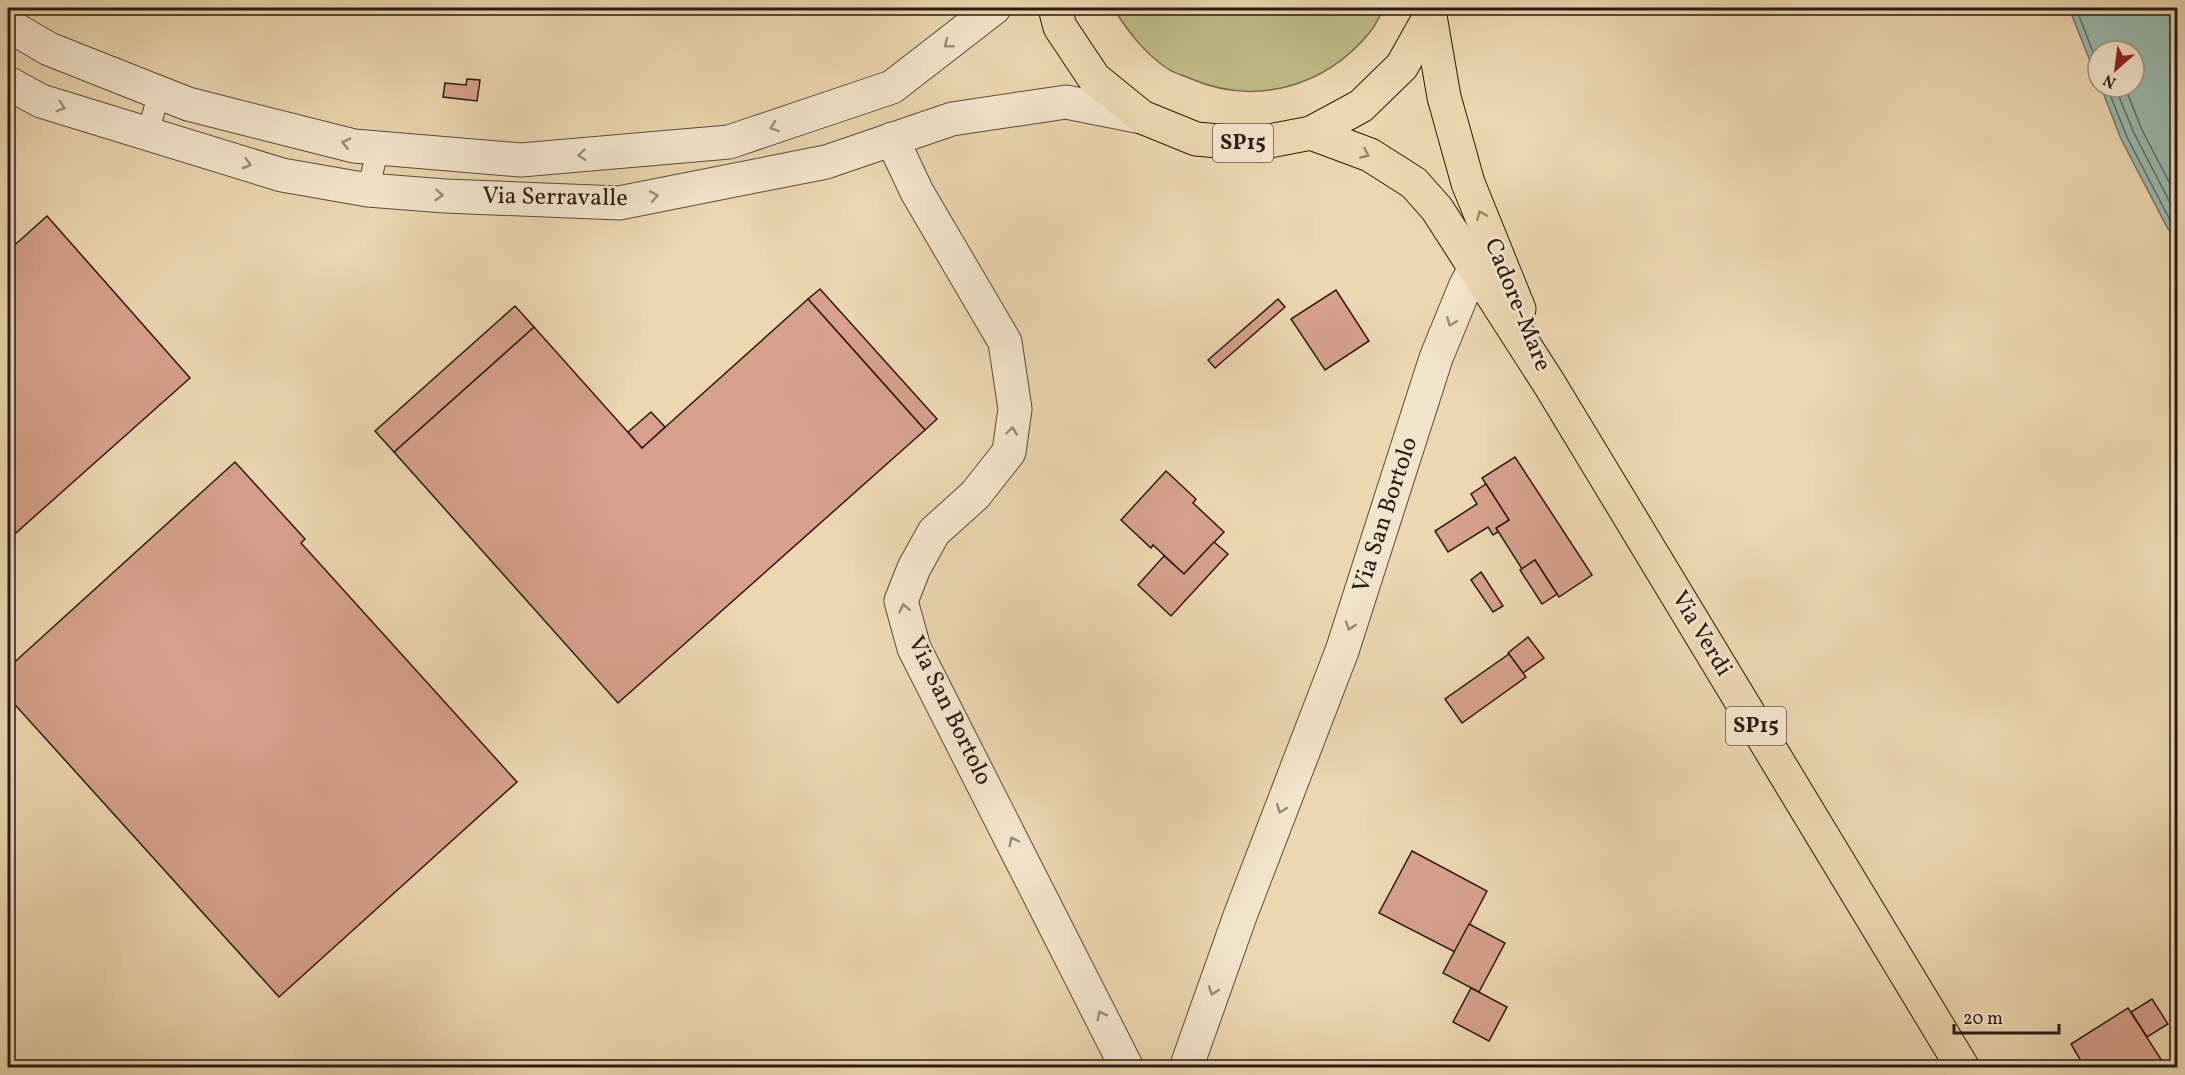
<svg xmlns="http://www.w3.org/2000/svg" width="2185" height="1075" font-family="Vollkorn,serif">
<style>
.green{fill:#bfbc86;stroke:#746b4d;stroke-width:1.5}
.water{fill:#99b9af;stroke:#6c7971;stroke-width:1.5}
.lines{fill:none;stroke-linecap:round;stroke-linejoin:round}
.shore{stroke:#616a62;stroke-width:1.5}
.building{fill:#d7a18c;stroke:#291a14;stroke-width:1.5}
.lane-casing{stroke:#5a493b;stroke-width:23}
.street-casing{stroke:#5a493b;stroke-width:35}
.primary-casing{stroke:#291a14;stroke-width:35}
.lane{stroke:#f3e5cc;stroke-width:21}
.street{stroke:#f3e5cc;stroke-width:33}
.primary{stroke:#ecd7b0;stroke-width:33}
.oneway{stroke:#988a79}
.oneway2{stroke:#94826a}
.labels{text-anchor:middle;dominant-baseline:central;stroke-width:5;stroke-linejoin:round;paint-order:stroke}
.shield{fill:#f3e5cc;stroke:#66574b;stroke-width:1.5}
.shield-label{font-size:22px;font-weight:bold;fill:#291a14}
.street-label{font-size:24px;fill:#291a14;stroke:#f3e5cc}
</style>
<rect width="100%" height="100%" fill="#ecd7b0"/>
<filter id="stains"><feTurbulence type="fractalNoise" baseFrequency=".00333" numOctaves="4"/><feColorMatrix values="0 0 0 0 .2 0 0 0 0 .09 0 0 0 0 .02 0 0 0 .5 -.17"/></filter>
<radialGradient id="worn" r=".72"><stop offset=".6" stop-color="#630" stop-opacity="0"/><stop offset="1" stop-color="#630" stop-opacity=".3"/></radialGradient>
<!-- green -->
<path class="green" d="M1113,8H1384C1380,15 1376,25 1370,32C1325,87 1255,107 1189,78C1182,75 1174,73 1168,69C1144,53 1128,31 1113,8Z"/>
<!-- water -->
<polygon class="water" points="2069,8 2175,8 2178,14 2177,241 2167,227 2121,139 2101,87 2134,87 2134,51 2098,51 2098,81"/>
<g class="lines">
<!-- shore -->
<g class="shore">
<polyline points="2076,8 2098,65"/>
<polyline points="2107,87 2127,137 2172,224 2178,231"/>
<polyline points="2115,87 2134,133 2178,218"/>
<polyline points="2125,87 2142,130 2178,199"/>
</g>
</g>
<!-- building -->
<g class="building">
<polygon points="467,79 480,80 477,101 443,97 445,83 466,85"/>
<polygon points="47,216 190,378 8,540 8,251"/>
<polygon points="820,289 937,419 925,430 808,299"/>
<polygon points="1336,290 1369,341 1325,370 1291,319"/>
<polygon points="808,299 925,430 618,703 394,452 534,327 642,448"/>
<polygon points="1278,299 1285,307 1215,368 1208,360"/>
<polygon points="515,306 534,327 394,452 375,431"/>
<polygon points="651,412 665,427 642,448 628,432"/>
<polygon points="1515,457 1592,575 1559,597 1535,560 1522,569 1496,528 1509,520 1482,478"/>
<polygon points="235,462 305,539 301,543 517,782 279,997 8,697 8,668"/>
<polygon points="1166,471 1196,499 1193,503 1224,532 1184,574 1153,545 1151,548 1121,520"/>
<polygon points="1486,484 1509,520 1496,528 1498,532 1493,535 1488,527 1448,552 1435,531 1477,504 1471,494"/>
<polygon points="1214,542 1228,554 1171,616 1138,585 1164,556 1184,574"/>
<polygon points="1535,560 1557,594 1542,604 1520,570"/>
<polygon points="1481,572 1503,606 1493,612 1471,580"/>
<polygon points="1528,637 1544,658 1523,673 1508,653"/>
<polygon points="1509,654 1526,677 1462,723 1445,699"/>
<polygon points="1412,851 1487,891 1455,952 1379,913"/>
<polygon points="1469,924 1505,943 1479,992 1443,973"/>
<polygon points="1471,988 1507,1007 1489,1041 1453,1022"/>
<polygon points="2152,999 2168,1024 2147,1037 2131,1012"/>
<polygon points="2128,1008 2164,1064 2158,1068 2085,1068 2071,1044"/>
</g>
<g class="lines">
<defs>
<g id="lane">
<polyline points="147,135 159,94"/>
<polyline points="368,190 378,148"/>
</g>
<g id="street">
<polyline points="8,25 49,49 188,104 354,146 521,160 729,142 892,87 994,8"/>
<polyline points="8,83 41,101 282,175 368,190 445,196 619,203 826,162 952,119 1066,102 1142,117"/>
<polyline points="892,139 917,192 1005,342 1015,409 1009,452 975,495 934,532 914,568 901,601 914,648 1127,1068"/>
<polyline points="1186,1068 1240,916 1342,651 1436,358 1465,287 1475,268"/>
</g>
<g id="primary">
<polyline points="1055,8 1060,27 1094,78 1142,117 1196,139 1254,144 1311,133 1361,106 1402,66 1430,16 1432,8"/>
<polyline points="1430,16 1444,97 1468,183 1519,309"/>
<polyline points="1311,133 1370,155 1414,183 1437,209 1550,385 1963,1068"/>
</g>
</defs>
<!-- lane casing -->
<use href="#lane" class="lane-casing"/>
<!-- street casing -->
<use href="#street" class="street-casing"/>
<!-- primary casing -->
<use href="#primary" class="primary-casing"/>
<!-- lane -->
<use href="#lane" class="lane"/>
<!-- street -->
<use href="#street" class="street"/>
<!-- primary -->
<use href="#primary" class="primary"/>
</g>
<!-- one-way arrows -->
<defs><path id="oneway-chevron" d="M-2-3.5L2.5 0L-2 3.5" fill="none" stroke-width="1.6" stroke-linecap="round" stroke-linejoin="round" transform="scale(1.5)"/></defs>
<g class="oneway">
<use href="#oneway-chevron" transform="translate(948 44) rotate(141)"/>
<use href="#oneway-chevron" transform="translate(61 107) rotate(18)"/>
<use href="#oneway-chevron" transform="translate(774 127) rotate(161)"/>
<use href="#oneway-chevron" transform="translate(346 143) rotate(-167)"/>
<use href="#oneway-chevron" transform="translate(582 155) rotate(175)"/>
<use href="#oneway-chevron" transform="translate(247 164) rotate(17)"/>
<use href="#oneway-chevron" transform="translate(439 195) rotate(4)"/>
<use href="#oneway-chevron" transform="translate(654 196) rotate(-11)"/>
<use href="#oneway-chevron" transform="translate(1451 322) rotate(112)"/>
<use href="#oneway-chevron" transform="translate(1012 431) rotate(-82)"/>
<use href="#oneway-chevron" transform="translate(904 608) rotate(-101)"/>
<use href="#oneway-chevron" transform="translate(1350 626) rotate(108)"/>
<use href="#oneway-chevron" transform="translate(1281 809) rotate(111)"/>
<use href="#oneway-chevron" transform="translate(1013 841) rotate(-117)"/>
<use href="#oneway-chevron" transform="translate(1213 991) rotate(109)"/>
<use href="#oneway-chevron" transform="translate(1101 1015) rotate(-117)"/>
</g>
<g class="oneway2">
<use href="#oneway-chevron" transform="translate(1365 154) rotate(24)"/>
<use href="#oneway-chevron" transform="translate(1481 215) rotate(-112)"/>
</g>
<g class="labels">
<!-- shield labels -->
<g class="shield">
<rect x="1213" y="124" width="60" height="38" rx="4.5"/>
<rect x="1726" y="707" width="60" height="38" rx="4.5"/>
</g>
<g class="shield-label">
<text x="1243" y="143">SP15</text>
<text x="1756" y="726">SP15</text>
</g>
<!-- street labels -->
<g class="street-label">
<text transform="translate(555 198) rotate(1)">Via Serravalle</text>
<text transform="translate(1517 305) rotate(68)">Cadore-Mare</text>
<text transform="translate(1386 515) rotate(-72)">Via San Bortolo</text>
<text transform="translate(1701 634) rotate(59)">Via Verdi</text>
<text transform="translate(949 711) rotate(64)">Via San Bortolo</text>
</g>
</g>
<!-- margin -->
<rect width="2185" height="1075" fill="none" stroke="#ecd7b0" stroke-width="30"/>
<rect x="9" y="9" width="2167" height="1057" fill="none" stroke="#291a14" stroke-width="3"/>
<rect x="15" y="15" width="2155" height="1045" fill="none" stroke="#291a14" stroke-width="1.5"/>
<!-- north arrow -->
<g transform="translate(2116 69) rotate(208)"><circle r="28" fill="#f3e5cc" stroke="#a29482" stroke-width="1.5"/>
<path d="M0-4.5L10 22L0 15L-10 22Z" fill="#8f2418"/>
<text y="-9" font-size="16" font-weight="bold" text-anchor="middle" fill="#291a14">N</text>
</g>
<!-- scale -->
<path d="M1954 1024v9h105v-9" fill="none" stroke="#291a14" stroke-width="3"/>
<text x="1963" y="1024" font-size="18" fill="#291a14" stroke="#f3e5cc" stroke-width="4.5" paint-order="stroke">20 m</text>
<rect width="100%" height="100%" filter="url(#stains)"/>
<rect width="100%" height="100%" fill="url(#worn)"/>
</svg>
